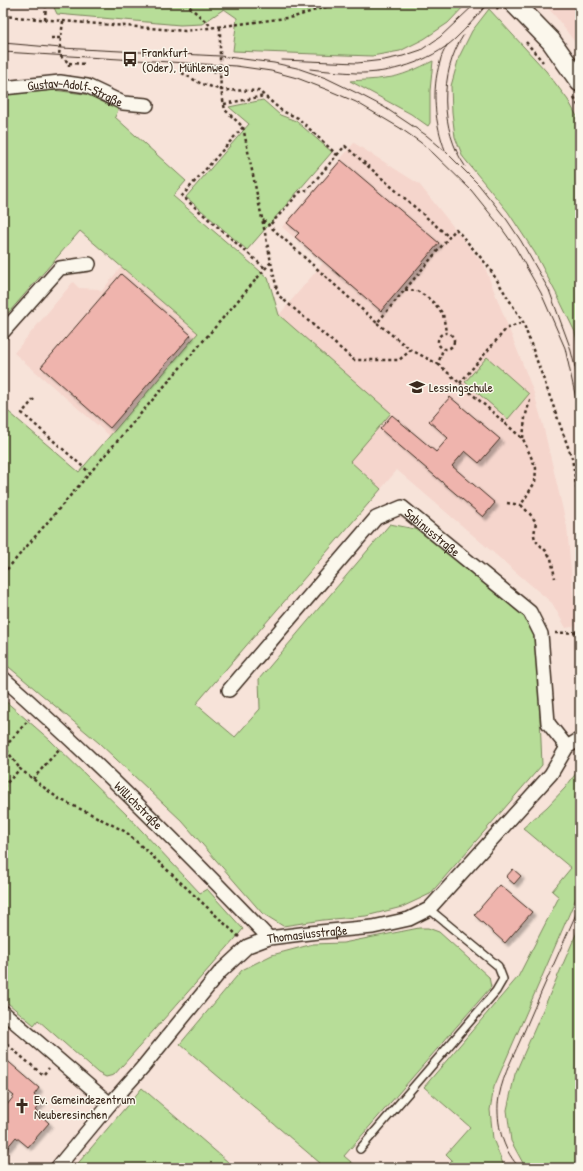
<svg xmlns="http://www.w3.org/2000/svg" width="583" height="1171" font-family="'Patrick Hand',sans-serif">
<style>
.built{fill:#f5d5cc}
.green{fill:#b7dd98;stroke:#79845b}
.building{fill:#efb4ad;stroke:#3b2a1e;filter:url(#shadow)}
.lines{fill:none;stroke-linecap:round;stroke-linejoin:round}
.lane-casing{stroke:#3b2a1e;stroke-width:10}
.street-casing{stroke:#3b2a1e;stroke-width:16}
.secondary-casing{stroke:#3b2a1e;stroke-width:22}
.path{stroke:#3b2a1e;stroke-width:2.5;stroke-dasharray:3 3;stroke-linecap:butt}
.lane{stroke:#fbf7ec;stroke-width:7}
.street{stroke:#fbf7ec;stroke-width:13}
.secondary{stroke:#fbf7ec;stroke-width:19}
.tram{stroke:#3b2a1e;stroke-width:1}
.labels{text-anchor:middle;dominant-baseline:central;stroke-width:3;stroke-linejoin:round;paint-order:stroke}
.poi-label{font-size:13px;fill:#3b2a1e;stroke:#fbf7ec;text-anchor:start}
.street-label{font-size:13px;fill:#3b2a1e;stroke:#fbf7ec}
</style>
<defs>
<filter id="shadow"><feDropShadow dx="3.5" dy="3.5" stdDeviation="1" flood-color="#0004"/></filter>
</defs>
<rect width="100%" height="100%" fill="#f7e3d9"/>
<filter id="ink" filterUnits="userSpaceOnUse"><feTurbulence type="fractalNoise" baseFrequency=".025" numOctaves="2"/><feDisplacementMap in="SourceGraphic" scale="8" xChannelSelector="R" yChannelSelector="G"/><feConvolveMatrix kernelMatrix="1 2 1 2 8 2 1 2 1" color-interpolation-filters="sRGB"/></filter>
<g filter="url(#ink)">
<!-- built -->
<g class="built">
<polygon points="543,3 580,3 580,49 556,17"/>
<polygon points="354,143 419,184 484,265 534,393 543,425 567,527 576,626 566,628 552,603 397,470 381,489 350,461 279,315 323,263 282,227"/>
<polygon points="121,267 199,333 110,436 14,353 73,282 79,288 99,289 101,292"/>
</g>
<!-- green -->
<g class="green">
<polygon points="52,3 467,3 448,23 424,39 400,51 372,56 233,51 237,18 224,9 202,24 180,25 57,14"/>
<polygon points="489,9 546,71 568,100 580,122 580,356 575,332 557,295 535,253 508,212 463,157 455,137 452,112 451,86 459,57 472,31"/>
<path d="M433,61L430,91V123L428,126L411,114L350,81C362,80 373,80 385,78C401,77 418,68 433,61Z"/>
<polygon points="53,90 92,95 119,108 115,117 186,181 173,196 268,278 279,315 391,413 350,461 381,489 196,704 235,737 260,709 259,679 390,524 420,530 524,616 534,633 538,668 542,765 430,894 402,907 366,916 323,920 283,926 262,913 182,821 99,743 3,662 3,407 79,472 198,333 80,231 3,319 3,94"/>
<polygon points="263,100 280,115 296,121 332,152 247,250 186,197 249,124 229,107"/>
<polygon points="487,357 529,394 508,419 465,382"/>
<polygon points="3,699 50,740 128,816 200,893 207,889 243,929 235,939 114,1075 106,1077 98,1073 38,1020 34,1025 3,999"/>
<polygon points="580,768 580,889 494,1087 490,1110 493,1139 504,1166 506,1168 445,1168 452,1160 446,1154 470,1127 424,1087 518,977 559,897 552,891 571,868 523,828 547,807 565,788"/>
<polygon points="580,925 580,1168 529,1168 524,1165 511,1141 507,1110 515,1074"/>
<polygon points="419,928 428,928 439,932 489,977 491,987 344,1156 358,1168 316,1168 320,1163 180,1044 242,970 272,955 313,944 343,943"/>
<polygon points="142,1088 235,1168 74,1168"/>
</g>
<!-- building -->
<g class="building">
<polygon points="341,160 439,243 381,311 295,237 299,233 287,223"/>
<polygon points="121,274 191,335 110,428 41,367"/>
<polygon points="450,397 500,439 479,463 465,451 452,466 495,503 483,517 380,429 392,415 436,452 448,438 429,421"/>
<polygon points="513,869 521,876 514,884 506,877"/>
<polygon points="500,885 532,912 505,943 474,915"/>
<polygon points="3,1057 39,1088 34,1095 42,1102 35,1110 49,1123 28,1147 16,1137 6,1149 3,1146 3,1110 14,1096 3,1087"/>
</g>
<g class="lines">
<defs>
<polyline id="lane" points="360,1149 496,991 503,979 498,966 429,909"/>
<g id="street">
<path id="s1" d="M3,88L60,82L87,86L123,103L147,105"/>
<polyline points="3,332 60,268 89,264"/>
<path id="s2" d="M3,678C96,760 183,848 269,938"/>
<path id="s3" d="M229,690L376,518L402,507L530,612L541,634L548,723L567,747"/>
<polyline points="3,1012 110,1104"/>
<path id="s4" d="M57,1168L110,1104L142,1068L220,972L248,946L269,938L309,933L373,927L409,919L429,909L551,774L567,747L580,739"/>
</g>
<polyline id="secondary" points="514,3 551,41 580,82"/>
</defs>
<!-- lane casing -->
<use href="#lane" class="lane-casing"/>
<!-- street casing -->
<use href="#street" class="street-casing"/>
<!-- secondary casing -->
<use href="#secondary" class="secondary-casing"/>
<!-- path -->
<g class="path">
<polyline points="185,3 212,27"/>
<polyline points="493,3 498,9"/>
<polyline points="3,16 185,31 294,17 338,3"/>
<polyline points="45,20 46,3"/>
<polyline points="63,21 59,55 69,63 69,69"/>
<polyline points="51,38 62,38"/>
<polyline points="526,42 543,62"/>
<polyline points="69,63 87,64"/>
<polyline points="189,69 220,72"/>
<polyline points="182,73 200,83 221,90 259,91 282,111 298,118 337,155 307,190 300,192 269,226"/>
<polyline points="574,98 580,109"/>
<polyline points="224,104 264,96"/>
<polyline points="243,127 182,196 266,269"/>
<polyline points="337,155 345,146 449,237"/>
<polyline points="263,220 377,323 456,229 488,266 523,322 572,458 580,509"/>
<polyline points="271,262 278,295 354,360 399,360 411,350"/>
<polyline points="405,290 417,291 427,297 435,304 443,314 446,332"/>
<polyline points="377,323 411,350 438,364 443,349"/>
<circle cx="446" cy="341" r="8"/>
<polyline points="438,364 523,439 536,468 535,482 521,505 530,514 536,522 534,535 535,540 546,551 551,558 555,578"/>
<polyline points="460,383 506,329 523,322"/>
<polyline points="34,399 22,413 90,473"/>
<polyline points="523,438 525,418 530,400"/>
<polyline points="507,503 521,505"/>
<polyline points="3,574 271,262 243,127 225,110 221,90 220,72 220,26"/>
<polyline points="555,633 580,632"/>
<polyline points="3,745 20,769"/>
<polyline points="5,747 29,719"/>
<polyline points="33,779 60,748"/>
<polyline points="3,787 20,769 59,799 91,814 126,832 163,866 239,937"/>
<polyline points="3,1041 43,1075 49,1068"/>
</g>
<!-- lane -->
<use href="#lane" class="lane"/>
<!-- street -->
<use href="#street" class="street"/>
<!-- secondary -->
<use href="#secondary" class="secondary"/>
<!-- tram -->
<g class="tram">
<path d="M463,36C439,72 440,130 465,166"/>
<polyline points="3,43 61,48 220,56 274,63 297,68 326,78 359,94 384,107 426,135 445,151 479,185 507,220 521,241 549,290 570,347 580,387"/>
<polyline points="3,52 236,66 271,71 297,78 328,90 356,102 400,128 420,142 433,153 471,190 500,226 515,247 541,293 565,348 578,408 580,428"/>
<polyline points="282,60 357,63 384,60 403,56 421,50 440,37 476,3"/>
<path d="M310,69C325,71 340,72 356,73C389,74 430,62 455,39C467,28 478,15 488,3"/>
<path d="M445,150C435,124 431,90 440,62C441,56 444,51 447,45"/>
<path d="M520,1168C504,1152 497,1128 498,1104C500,1082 511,1061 520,1041C539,996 560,951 580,905"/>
</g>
</g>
</g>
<!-- icons -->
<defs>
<symbol id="bus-bare" viewBox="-9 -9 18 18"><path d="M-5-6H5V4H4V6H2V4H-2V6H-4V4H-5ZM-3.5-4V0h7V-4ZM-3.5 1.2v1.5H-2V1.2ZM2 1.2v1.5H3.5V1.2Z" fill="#3b2a1e" stroke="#fbf7ec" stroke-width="2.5" paint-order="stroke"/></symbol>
<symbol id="school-bare" viewBox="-9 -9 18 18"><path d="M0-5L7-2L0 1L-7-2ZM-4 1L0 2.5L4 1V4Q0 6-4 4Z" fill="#3b2a1e" stroke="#fbf7ec" stroke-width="2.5" paint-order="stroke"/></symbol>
<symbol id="church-bare" viewBox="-9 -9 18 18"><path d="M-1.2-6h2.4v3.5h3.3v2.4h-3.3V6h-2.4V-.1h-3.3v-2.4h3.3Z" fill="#3b2a1e" stroke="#fbf7ec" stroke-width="2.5" paint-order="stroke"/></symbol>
</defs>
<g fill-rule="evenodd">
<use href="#bus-bare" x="119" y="48" width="22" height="22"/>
<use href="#school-bare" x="406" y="376" width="22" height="22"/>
<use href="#church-bare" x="11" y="1095" width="22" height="22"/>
</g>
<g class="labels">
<!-- poi labels -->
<g class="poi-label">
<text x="142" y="52">Frankfurt<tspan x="142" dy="15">(Oder), Mühlenweg</tspan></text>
<text x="429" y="387">Lessingschule</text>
<text x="34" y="1099">Ev. Gemeindezentrum<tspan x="34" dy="15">Neuberesinchen</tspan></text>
</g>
<!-- street labels -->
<g class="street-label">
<text stroke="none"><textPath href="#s1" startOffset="74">Gustav-Adolf-Straße</textPath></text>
<text stroke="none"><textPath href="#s3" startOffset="294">Sabinusstraße</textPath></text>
<text stroke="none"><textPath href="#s2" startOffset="186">Willichstraße</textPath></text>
<text stroke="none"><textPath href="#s4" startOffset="354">Thomasiusstraße</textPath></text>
</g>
</g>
<!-- margin -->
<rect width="583" height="1171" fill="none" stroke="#fbf7ec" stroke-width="16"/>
<rect x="8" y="8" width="567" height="1155" fill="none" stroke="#3b2a1e" stroke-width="1.5" filter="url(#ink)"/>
</svg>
